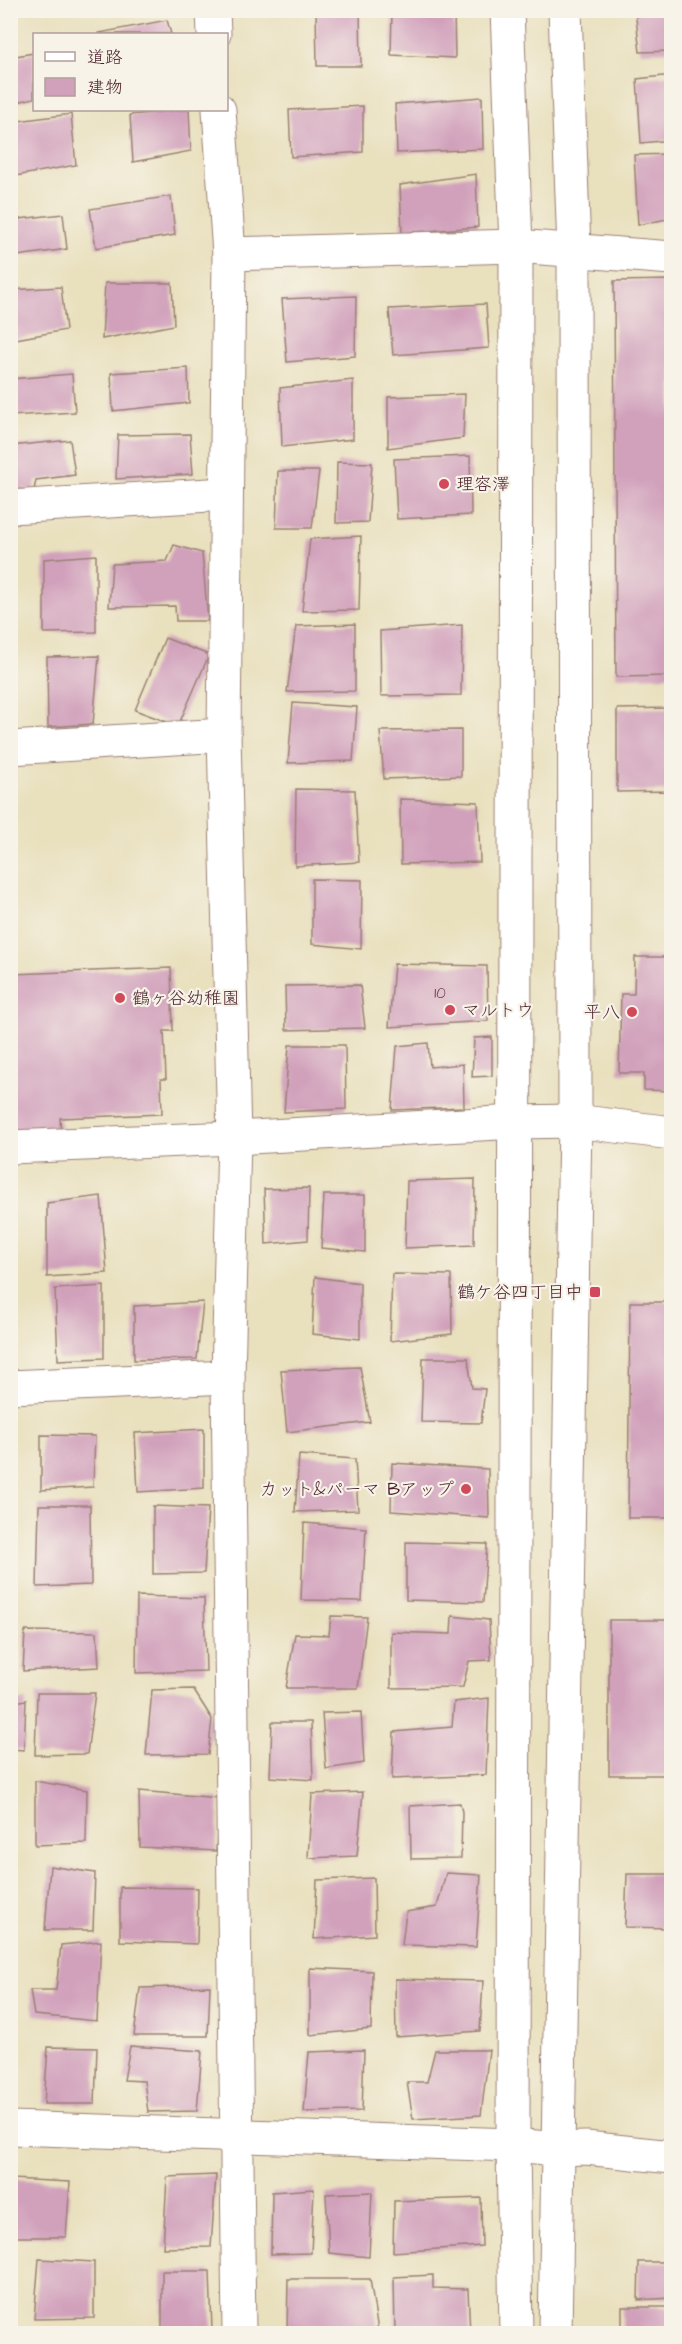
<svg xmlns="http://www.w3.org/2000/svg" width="682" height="2344" font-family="'Architects Daughter','Klee One',sans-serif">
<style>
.building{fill:#d1a1bc}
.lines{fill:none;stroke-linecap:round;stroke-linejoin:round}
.street-casing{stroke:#9a8074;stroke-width:35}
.secondary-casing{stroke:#9a8074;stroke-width:35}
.street{stroke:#fff;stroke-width:33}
.secondary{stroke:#fff;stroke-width:33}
.poi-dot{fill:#d1495b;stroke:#f7f3e8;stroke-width:2}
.labels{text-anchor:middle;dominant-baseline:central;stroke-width:4.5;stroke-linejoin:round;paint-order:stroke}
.number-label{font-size:15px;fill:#6c404f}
.poi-label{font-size:18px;fill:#4a1f2b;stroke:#f7f3e8;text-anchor:start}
</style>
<rect width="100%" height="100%" fill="#f7f3e8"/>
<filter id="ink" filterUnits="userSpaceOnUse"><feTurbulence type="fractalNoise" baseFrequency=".0167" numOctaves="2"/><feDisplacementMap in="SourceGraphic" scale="12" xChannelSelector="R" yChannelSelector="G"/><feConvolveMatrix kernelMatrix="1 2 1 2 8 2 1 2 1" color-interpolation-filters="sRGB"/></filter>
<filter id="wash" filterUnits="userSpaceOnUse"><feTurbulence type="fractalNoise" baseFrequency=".008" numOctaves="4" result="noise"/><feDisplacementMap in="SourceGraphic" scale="24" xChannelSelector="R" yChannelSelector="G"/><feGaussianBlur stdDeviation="1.35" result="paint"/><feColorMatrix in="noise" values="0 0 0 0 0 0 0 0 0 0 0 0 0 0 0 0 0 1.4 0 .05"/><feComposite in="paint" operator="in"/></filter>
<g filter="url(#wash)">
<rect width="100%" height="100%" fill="#e9e0be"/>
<g id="blocks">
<!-- building -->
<g class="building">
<polygon points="316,10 360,10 361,66 317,66"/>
<polygon points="392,10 454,10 455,58 391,55"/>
<polygon points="635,10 672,10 672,51 640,52"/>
<polygon points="167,20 171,34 99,34 99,33"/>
<polygon points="34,53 34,98 10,104 10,57"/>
<polygon points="672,75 672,140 641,143 637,79"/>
<polygon points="482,97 483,149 397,153 395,104"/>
<polygon points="363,106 363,152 291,157 289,110"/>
<polygon points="178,110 189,110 191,151 133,162 130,115"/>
<polygon points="71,114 76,165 10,177 10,122"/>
<polygon points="672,154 672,218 638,225 634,155"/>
<polygon points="476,174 478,227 402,233 400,185"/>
<polygon points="171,196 175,235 96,248 90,209"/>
<polygon points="63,214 67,249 10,257 10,220"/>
<polygon points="672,280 672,676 616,677 614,281"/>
<polygon points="105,283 172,283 174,325 102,339"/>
<polygon points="61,287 66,330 10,340 10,290"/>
<polygon points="356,296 355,356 287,362 282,299"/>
<polygon points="486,304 489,348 393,355 389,309"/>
<polygon points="188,368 189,403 113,411 111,373"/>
<polygon points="72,374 75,412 10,416 10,379"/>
<polygon points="353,380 353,439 282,447 280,388"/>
<polygon points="465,394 463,438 388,448 388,397"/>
<polygon points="190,434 193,474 116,479 118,435"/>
<polygon points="70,440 75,475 36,480 34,490 10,489 10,446"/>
<polygon points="470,456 471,515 397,519 394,459"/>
<polygon points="337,462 372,463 368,522 336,523"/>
<polygon points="278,471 319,471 312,528 276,528"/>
<polygon points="361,536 359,610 302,611 310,539"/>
<polygon points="174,545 202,553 208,621 176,621 175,606 109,607 112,564 167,561"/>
<polygon points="96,555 96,632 44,633 44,559"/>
<polygon points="355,624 355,691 287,692 296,626"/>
<polygon points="462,625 461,695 381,696 380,631"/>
<polygon points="165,638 209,655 178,726 135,710"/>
<polygon points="99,656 93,724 48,727 47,657"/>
<polygon points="293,703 357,707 353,761 288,763"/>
<polygon points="672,708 672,791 617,792 617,709"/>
<polygon points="461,730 461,776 384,779 380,731"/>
<polygon points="296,789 355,790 359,862 295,866"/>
<polygon points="400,799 478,802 480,862 401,864"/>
<polygon points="312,879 362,880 361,949 312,944"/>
<polygon points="635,957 672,957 672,1091 644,1090 644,1073 619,1073 621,994 634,994"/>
<polygon points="394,964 487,966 488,1021 389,1027"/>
<polygon points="171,968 173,1031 164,1031 166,1079 161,1079 162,1114 60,1118 61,1136 10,1138 10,1023 15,1023 13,974"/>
<polygon points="360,985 365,1028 286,1030 285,986"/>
<polygon points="492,1037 492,1076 472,1077 474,1038"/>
<polygon points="428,1043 430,1067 463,1064 464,1107 392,1110 397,1046"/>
<polygon points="289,1045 345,1045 346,1109 284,1112"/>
<polygon points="475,1179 474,1245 405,1248 407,1181"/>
<polygon points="309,1188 308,1240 266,1244 264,1189"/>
<polygon points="324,1195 365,1195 365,1252 321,1248"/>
<polygon points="101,1196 107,1273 47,1277 47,1203"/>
<polygon points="392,1274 451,1275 452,1334 390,1341"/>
<polygon points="315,1277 360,1283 360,1339 312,1334"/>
<polygon points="104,1286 104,1358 58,1360 55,1289"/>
<polygon points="203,1302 197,1359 134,1360 134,1306"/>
<polygon points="630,1302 672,1302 672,1518 628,1518"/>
<polygon points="423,1358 468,1358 472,1388 485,1389 481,1423 421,1422"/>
<polygon points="360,1367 370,1422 287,1432 281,1370"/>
<polygon points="204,1429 204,1488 138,1492 135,1433"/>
<polygon points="41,1435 95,1436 93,1487 41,1490"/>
<polygon points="299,1455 355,1459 358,1510 295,1512"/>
<polygon points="392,1463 488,1469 489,1518 391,1511"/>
<polygon points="39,1505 90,1505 91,1585 37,1587"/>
<polygon points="153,1506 208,1508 204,1573 153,1574"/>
<polygon points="304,1523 366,1528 362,1601 301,1600"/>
<polygon points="406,1542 487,1544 483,1602 406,1600"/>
<polygon points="137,1596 204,1598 206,1671 136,1673"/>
<polygon points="331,1616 367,1617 358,1688 286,1688 295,1634 329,1635"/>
<polygon points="452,1616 489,1620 491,1660 469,1661 463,1687 391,1688 391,1632 451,1634"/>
<rect x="609" y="1620" width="63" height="155"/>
<polygon points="25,1631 97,1632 99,1667 23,1671"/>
<polygon points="193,1689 212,1719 208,1754 146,1755 152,1690"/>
<polygon points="37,1693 95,1693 87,1754 35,1755"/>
<polygon points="489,1698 486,1775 392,1779 394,1732 452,1727 454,1702"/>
<polygon points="26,1700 24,1750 10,1749 10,1703"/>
<polygon points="361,1712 364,1763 326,1769 322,1713"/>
<polygon points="272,1722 311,1722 313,1780 270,1777"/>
<polygon points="35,1781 87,1790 86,1843 35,1845"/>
<polygon points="139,1791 219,1798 216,1851 140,1847"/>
<polygon points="363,1792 357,1856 308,1858 312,1794"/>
<polygon points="460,1803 462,1812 461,1858 411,1859 410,1806"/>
<polygon points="50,1866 95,1873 93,1930 45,1930"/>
<polygon points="446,1873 481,1875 476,1947 402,1945 406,1912 437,1907"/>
<polygon points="627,1874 672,1874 672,1928 625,1927"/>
<polygon points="374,1878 375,1935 314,1939 317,1880"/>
<polygon points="120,1887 198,1888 197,1944 120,1941"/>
<polygon points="101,1941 97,2021 34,2015 30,1990 56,1990 61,1945"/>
<polygon points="310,1968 372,1971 371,2029 310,2035"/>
<polygon points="395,1979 483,1981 480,2031 396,2037"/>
<polygon points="210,1986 208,2036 134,2036 140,1988"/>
<polygon points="130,2046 202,2051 197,2111 148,2112 144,2081 124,2080"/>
<polygon points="48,2047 97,2048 95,2104 44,2104"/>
<polygon points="364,2050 362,2111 304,2112 309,2052"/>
<polygon points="435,2050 489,2050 481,2115 413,2119 407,2082 427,2082"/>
<polygon points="216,2175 211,2247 163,2248 167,2177"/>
<polygon points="10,2179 70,2182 66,2237 10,2237"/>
<polygon points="314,2189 311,2253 271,2254 272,2192"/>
<polygon points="372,2192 369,2257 329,2253 326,2194"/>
<polygon points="481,2198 482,2246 393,2252 394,2201"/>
<polygon points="39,2259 94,2262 94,2318 34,2319"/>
<polygon points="639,2262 672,2262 672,2298 638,2300"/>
<polygon points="162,2271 210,2271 212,2331 162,2328"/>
<polygon points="433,2275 433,2288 468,2289 470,2334 395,2334 394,2277"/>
<polygon points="288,2279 370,2279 378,2331 287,2334"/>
<rect x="622" y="2307" width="50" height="27"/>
</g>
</g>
</g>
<g filter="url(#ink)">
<use href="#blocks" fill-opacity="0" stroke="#9a8074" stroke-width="1.5"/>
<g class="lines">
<defs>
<g id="street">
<polyline points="213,10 214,34"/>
<polyline points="507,10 516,246 513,2145 516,2334"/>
<polyline points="219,110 229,254 224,735 234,1138 228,1377 239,2334"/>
<polyline points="229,254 516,246 672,258"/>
<polyline points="10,507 226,494"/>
<polyline points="10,748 224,735"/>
<polyline points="10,1387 228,1377"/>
<polyline points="10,2128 513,2145 558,2149 586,2148 672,2157"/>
<polyline points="555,2334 575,1121 574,249 565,10"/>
</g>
<polyline id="secondary" points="10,1147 234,1138 516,1122 575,1121 672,1133"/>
</defs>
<!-- street casing -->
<use href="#street" class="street-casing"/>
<!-- secondary casing -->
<use href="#secondary" class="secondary-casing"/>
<!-- street -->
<use href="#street" class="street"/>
<!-- secondary -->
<use href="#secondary" class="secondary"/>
</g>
</g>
<!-- markers -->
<g class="poi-dot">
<circle cx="444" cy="484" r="6"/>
<circle cx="120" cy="998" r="6"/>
<circle cx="450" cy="1010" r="6"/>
<circle cx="632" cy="1012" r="6"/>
<rect x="589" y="1286" width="12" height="12" rx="3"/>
<circle cx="466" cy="1489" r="6"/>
</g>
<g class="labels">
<!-- number labels -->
<g class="number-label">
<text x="440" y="993">10</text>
</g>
<!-- poi labels -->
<g class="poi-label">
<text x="456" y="484">理容澤</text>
<text x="132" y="998">鶴ヶ谷幼稚園</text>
<text x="462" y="1010">マルトウ</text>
<text x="620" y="1012" text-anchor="end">平八</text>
<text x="583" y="1292" text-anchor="end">鶴ケ谷四丁目中</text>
<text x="454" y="1489" text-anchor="end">カット&amp;パーマ Bアップ</text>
</g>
</g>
<!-- margin -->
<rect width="682" height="2344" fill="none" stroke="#f7f3e8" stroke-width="36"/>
<!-- legend -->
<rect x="33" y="33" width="195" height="78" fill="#f7f3e8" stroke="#b29e9c" stroke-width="1.5"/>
<rect x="45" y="52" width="30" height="9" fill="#ffffff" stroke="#b29e9c" stroke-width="1.5"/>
<text x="87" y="63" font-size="18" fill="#4a1f2b">道路</text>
<rect x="45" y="78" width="30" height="18" fill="#d1a1bc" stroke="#b29e9c" stroke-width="1.5"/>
<text x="87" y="93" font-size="18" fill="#4a1f2b">建物</text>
</svg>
